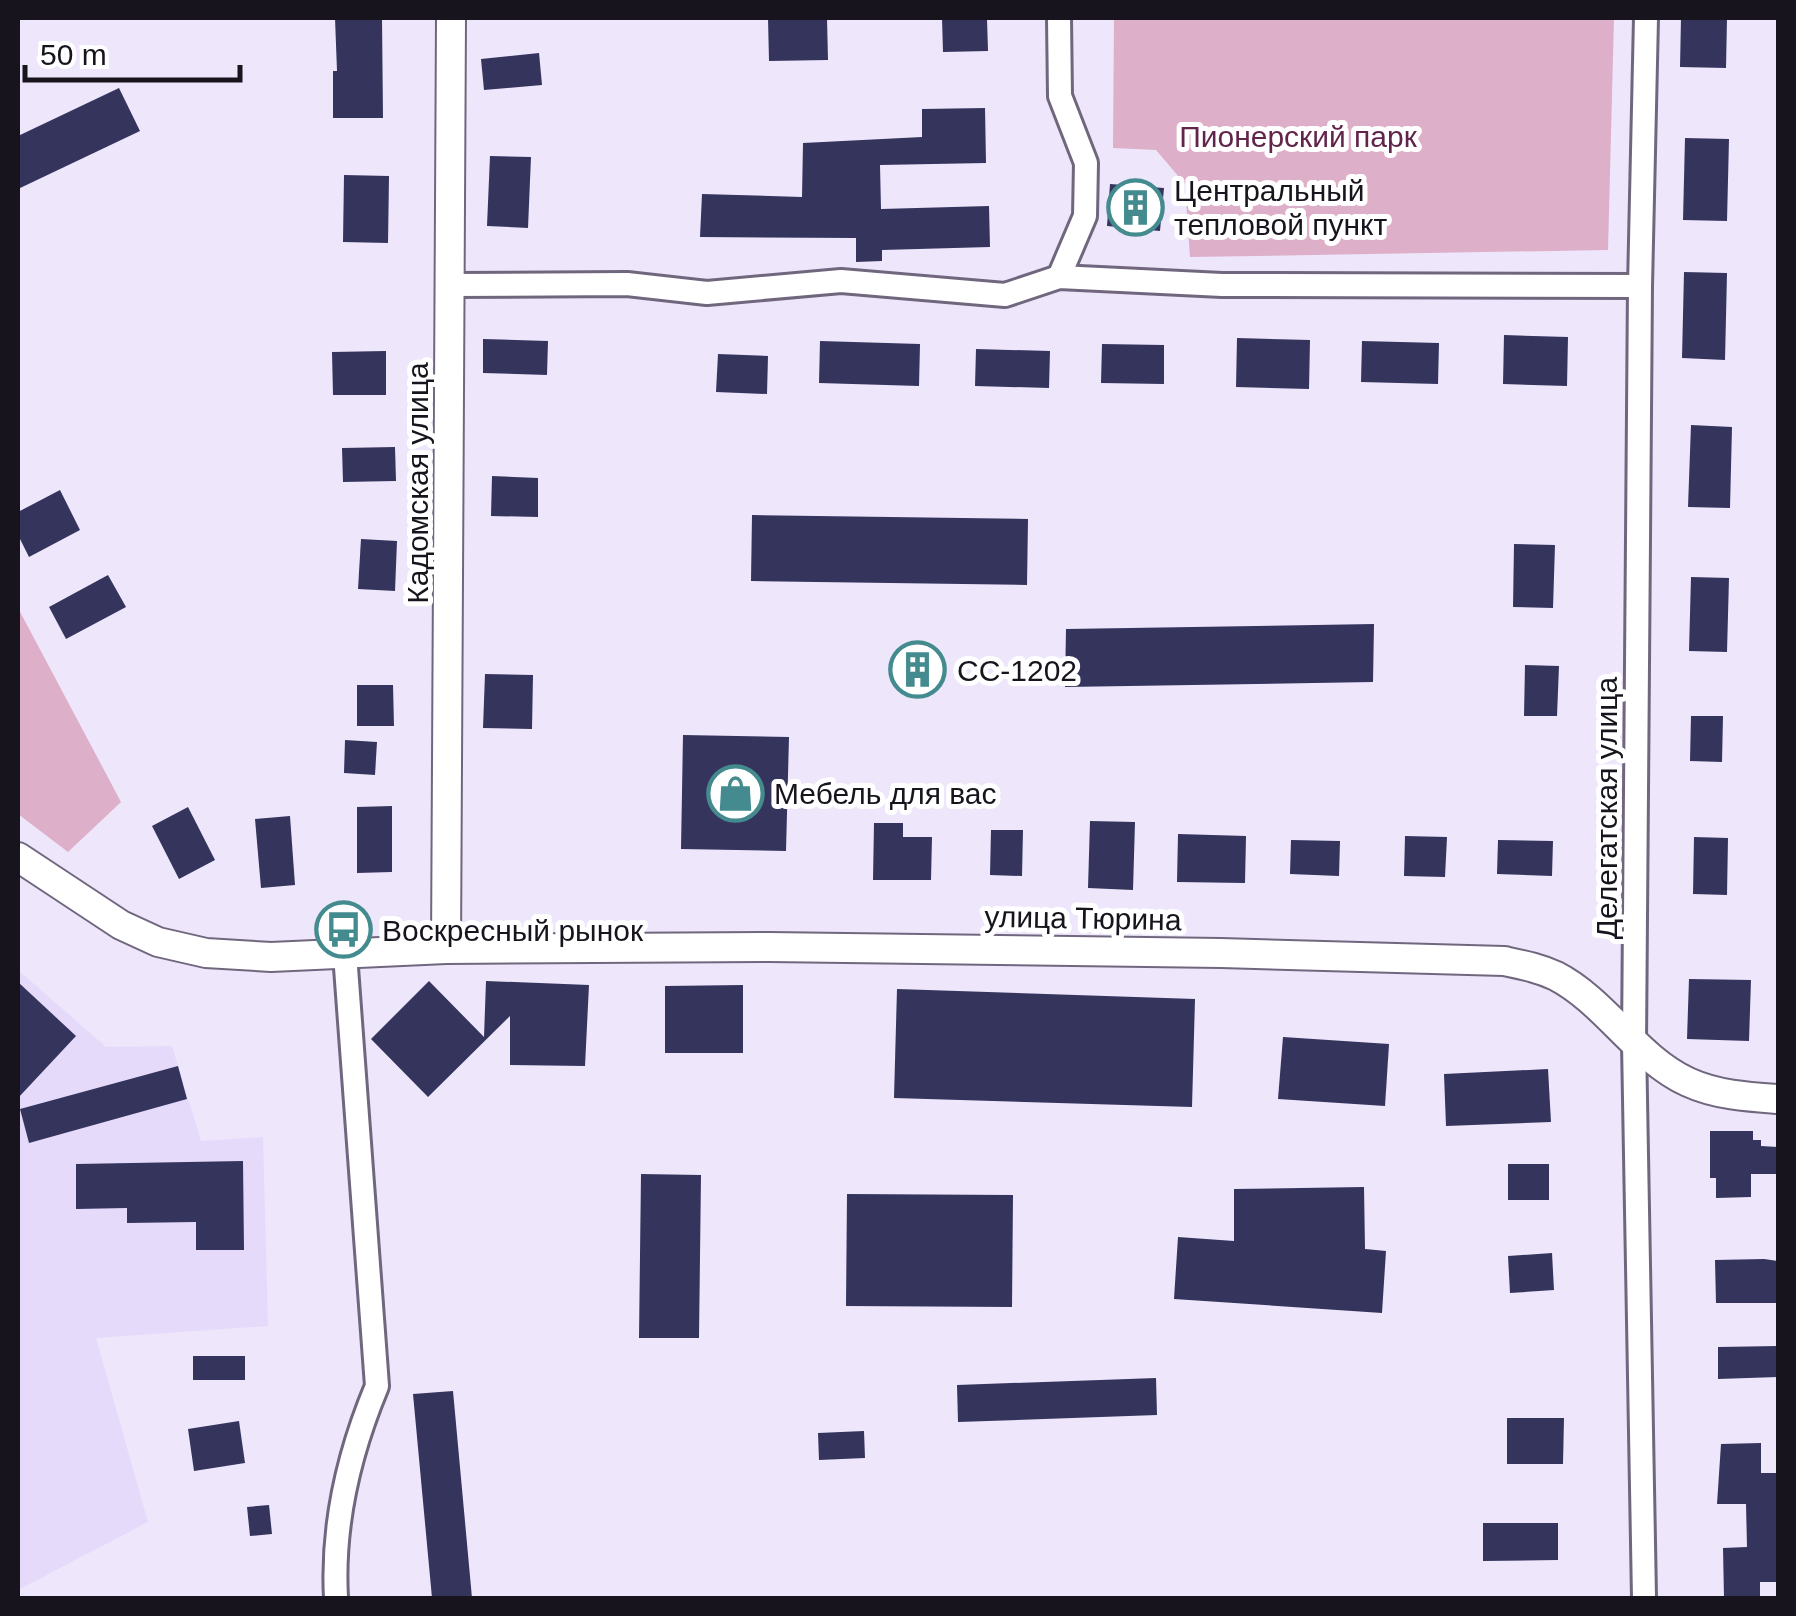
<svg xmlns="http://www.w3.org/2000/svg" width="1796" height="1616" font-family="Arial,sans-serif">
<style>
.built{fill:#e6dafb}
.green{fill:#ddafc8}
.building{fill:#34345d}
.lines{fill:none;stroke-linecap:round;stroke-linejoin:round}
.minor-casing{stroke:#70677e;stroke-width:28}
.tertiary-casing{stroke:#70677e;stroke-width:32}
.minor{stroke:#fff;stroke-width:22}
.tertiary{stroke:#fff;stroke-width:28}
.labels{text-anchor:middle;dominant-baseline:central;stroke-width:10;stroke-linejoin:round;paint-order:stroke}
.park-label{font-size:30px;fill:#61244a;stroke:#fff}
.poi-label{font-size:30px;fill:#17141d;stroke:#fff;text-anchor:start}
.street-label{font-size:30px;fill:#17141d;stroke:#fff}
</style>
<rect width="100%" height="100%" fill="#eee6fb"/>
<!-- built -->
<polygon class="built" points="18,970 106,1047 172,1046 201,1141 263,1137 268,1326 96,1338 148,1522 18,1590"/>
<!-- green -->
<g class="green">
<polygon points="1114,18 1614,18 1608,250 1190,257 1185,184 1156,150 1113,148"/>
<polygon points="18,608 121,802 68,852 18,814"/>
</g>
<!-- building -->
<g class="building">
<polygon points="335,18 382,18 383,118 333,118 333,71 337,71"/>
<polygon points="768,18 827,18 828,60 769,61"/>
<polygon points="942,18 987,18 988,51 943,52"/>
<polygon points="1681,18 1727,18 1726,68 1680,67"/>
<polygon points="539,53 542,85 484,90 481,59"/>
<polygon points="119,88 140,131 18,189 18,136"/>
<polygon points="985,108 986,163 880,165 881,209 989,206 990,247 882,250 882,261 856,262 856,238 700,237 702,194 802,197 803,143 922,137 922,109"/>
<polygon points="1685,138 1729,139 1727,221 1683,220"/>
<polygon points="490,156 531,157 528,228 487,226"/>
<polygon points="344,175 389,176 388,243 343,242"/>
<polygon points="1110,184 1164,188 1160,231 1107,226"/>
<polygon points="1684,272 1727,273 1725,360 1682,358"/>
<polygon points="1504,335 1568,337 1567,386 1503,384"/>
<polygon points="1237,338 1310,340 1309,389 1236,387"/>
<polygon points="483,339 548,341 547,375 483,373"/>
<polygon points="820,341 920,344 919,386 819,383"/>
<polygon points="1362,341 1439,343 1438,384 1361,382"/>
<polygon points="1102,344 1164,345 1164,384 1101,383"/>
<polygon points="976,349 1050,351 1049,388 975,386"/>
<polygon points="386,351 386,395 333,395 332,352"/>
<polygon points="718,354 768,356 767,394 716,392"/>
<polygon points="1691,425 1732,427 1730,508 1688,507"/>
<polygon points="395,447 396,481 343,482 342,448"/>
<polygon points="492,476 538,478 538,517 491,516"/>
<polygon points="60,490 80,530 29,557 18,535 18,512"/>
<polygon points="752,515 1028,519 1027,585 751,581"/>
<polygon points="361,539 397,541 395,591 358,589"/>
<polygon points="1514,544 1555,545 1553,608 1513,607"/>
<polygon points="108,575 126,607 66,639 49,607"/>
<polygon points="1691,577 1729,578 1727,652 1689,651"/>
<polygon points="1374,624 1373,682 1065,687 1066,629"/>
<polygon points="939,656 940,682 897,683 897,658"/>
<polygon points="1525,665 1559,666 1557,716 1524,716"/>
<polygon points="485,674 533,675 532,729 483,728"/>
<polygon points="357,685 393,685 394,726 357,726"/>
<polygon points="1691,716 1723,716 1722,762 1690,761"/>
<polygon points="683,735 789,737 786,851 681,849"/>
<polygon points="345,740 377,742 375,775 344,773"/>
<polygon points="392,806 392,872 357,873 357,807"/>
<polygon points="188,807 215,860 179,879 152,826"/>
<polygon points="290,816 295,885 261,888 255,819"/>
<polygon points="1090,821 1135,822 1133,890 1088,888"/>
<polygon points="874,823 903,823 903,837 932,837 931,880 873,880"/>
<polygon points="991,830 1023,830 1022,876 990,875"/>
<polygon points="1178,834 1246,836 1245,883 1177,882"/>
<polygon points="1405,836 1447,837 1445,877 1404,876"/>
<polygon points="1694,837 1728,838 1727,895 1693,894"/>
<polygon points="1291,840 1340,841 1339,876 1290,874"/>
<polygon points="1498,840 1553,841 1552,876 1497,874"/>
<polygon points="1689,979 1751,980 1749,1041 1687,1039"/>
<polygon points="429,981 484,1037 486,981 589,985 585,1066 510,1065 510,1016 428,1097 371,1039"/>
<polygon points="18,982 76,1036 18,1098"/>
<polygon points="743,985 743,1053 665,1053 665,986"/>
<polygon points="897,989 1195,999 1192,1107 894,1098"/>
<polygon points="1283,1037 1389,1044 1385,1106 1278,1099"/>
<polygon points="178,1066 187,1099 29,1143 20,1109"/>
<polygon points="1548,1069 1551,1122 1446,1126 1444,1074"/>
<polygon points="1710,1131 1753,1131 1753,1140 1761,1140 1761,1146 1778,1147 1778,1174 1751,1174 1751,1197 1716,1198 1716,1178 1710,1178"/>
<polygon points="243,1161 244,1250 196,1250 196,1222 127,1223 127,1208 76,1209 76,1164"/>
<rect x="1508" y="1164" width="41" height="36"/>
<polygon points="641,1174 701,1175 699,1338 639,1338"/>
<polygon points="1364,1187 1365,1249 1386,1251 1382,1313 1174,1299 1178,1237 1234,1241 1234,1189"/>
<polygon points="847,1194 1013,1195 1012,1307 846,1306"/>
<polygon points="1552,1253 1554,1290 1510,1293 1508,1256"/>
<polygon points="1764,1259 1778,1261 1778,1303 1716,1303 1715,1260"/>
<polygon points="1778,1346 1778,1377 1718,1379 1718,1347"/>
<rect x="193" y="1356" width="52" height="24"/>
<polygon points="1156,1378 1157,1415 958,1422 957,1385"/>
<polygon points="453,1391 472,1598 432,1598 413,1394"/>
<polygon points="1507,1418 1564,1418 1563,1464 1507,1464"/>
<polygon points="239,1421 245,1463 194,1471 188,1429"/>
<polygon points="864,1431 865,1458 819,1460 818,1433"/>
<polygon points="1761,1443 1761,1473 1776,1473 1778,1582 1760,1582 1760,1598 1724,1598 1723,1548 1747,1547 1746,1504 1717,1504 1721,1444"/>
<polygon points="269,1505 272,1534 250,1536 247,1507"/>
<polygon points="1483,1523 1558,1523 1558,1560 1483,1561"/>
</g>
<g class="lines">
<defs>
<g id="minor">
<polyline points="1059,277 1085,216 1086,163 1060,96 1059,18"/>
<polyline points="451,285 627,284 707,293 841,281 1005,295 1059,277 1222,285 1640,286"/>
<path d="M336,1598C332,1525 349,1453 377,1386L345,954"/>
<polyline points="1644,1598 1634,1043 1640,286 1646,18"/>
</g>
<g id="tertiary">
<path d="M18,857L121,925L158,942L206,953L271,957L446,949L769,947L1221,953L1504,961C1523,965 1539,968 1556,976C1606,1002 1636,1058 1688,1082C1716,1095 1748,1097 1778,1099"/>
<polyline points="446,949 451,18"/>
</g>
</defs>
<!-- minor casing -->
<use href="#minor" class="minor-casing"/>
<!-- tertiary casing -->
<use href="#tertiary" class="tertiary-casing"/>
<!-- minor -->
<use href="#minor" class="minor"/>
<!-- tertiary -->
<use href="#tertiary" class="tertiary"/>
</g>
<!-- icons -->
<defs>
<symbol id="building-ring" viewBox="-11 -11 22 22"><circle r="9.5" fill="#fff" stroke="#438b8e" stroke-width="1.5"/><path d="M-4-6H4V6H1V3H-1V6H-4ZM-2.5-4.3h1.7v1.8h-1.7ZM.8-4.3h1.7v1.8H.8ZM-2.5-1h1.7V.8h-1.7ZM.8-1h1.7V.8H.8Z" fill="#438b8e"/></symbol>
<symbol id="shop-ring" viewBox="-11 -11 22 22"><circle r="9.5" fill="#fff" stroke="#438b8e" stroke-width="1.5"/><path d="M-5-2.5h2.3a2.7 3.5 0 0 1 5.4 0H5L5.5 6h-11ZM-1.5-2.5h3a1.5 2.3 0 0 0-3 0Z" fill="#438b8e"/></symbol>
<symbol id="bus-ring" viewBox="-11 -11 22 22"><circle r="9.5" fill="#fff" stroke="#438b8e" stroke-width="1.5"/><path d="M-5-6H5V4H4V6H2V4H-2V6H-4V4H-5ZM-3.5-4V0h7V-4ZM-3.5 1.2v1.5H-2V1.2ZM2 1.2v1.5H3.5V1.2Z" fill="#438b8e"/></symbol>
</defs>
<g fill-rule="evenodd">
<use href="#building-ring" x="1104" y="176" width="63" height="63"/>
<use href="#building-ring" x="886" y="638" width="63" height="63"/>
<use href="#shop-ring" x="704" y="762" width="63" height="63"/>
<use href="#bus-ring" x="312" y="898" width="63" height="63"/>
</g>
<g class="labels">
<!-- park labels -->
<g class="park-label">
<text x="1298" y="136">Пионерский парк</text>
</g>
<!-- poi labels -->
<g class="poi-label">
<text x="1174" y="190">Центральный<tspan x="1174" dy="34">тепловой пункт</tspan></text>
<text x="957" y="670">СС-1202</text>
<text x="774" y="793">Мебель для вас</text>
<text x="382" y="930">Воскресный рынок</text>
</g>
<!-- street labels -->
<g class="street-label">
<text transform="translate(417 483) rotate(-90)">Кадомская улица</text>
<text transform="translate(1606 808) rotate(-90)">Делегатская улица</text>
<text transform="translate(1083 918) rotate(1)">улица Тюрина</text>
</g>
</g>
<!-- border -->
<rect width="1796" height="1616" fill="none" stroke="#17141d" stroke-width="40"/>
<!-- scale -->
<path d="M25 65v15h215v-15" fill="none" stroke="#17141d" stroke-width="5"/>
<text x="40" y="65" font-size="30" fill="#17141d" stroke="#ffffff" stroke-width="8" paint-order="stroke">50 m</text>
</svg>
